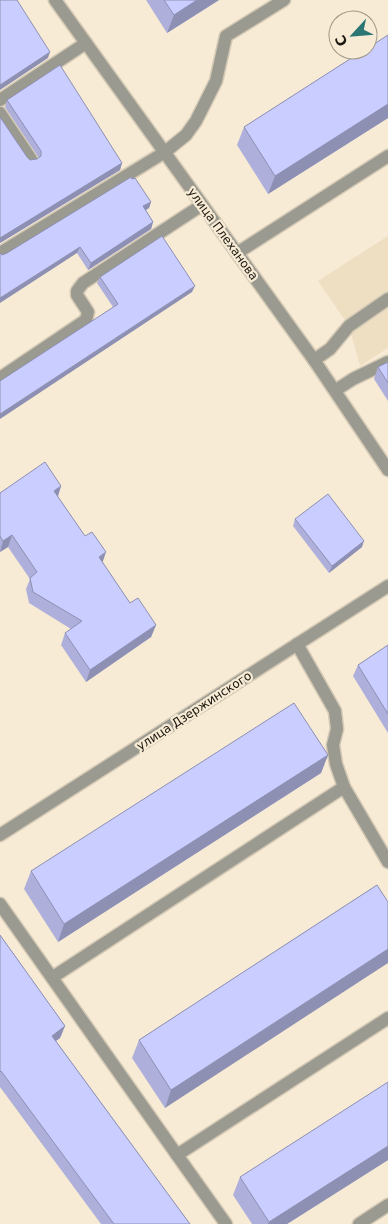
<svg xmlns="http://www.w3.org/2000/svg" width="388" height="1224" font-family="'DejaVu Sans',sans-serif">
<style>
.built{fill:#eedfc2}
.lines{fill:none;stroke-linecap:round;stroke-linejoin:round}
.lane-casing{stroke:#d4c9b5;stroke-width:15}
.street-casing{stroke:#d4c9b5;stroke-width:15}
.lane{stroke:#9b9a90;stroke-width:12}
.street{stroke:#9b9a90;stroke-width:12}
.wall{fill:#aeb0db}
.shaded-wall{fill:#8d90b2}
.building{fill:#cacdff;stroke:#8d90b2}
.labels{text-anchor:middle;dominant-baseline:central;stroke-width:4.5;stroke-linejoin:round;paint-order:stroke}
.street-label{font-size:12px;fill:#1c1810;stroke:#f7ebd5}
</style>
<rect width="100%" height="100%" fill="#f7ebd5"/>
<!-- built -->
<polygon class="built" points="388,236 388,348 360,366 349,326 318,281"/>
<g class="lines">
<defs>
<g id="lane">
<polyline points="0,100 86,43"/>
<polyline points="0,113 31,159"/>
<polyline points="0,253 165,152 186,135 196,121 216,81 226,36 284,0"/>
<polyline points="237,253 388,156"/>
<polyline points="314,360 330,349 349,326 388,299"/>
<polyline points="0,378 86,320 88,312 77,295 77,291 83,283 202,205"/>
<polyline points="336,390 353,379 388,362"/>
<polyline points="297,644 335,711 337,729 333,745 336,764 344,787 388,862"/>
<polyline points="0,904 177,1155 388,1018"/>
<polyline points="53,977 344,787"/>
<polyline points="177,1155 226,1224"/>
<polyline points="359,1224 388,1205"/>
</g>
<g id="street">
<polyline points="55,0 314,360 388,470"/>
<polyline points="0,835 388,586"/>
</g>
</defs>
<!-- lane casing -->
<use href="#lane" class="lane-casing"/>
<!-- street casing -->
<use href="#street" class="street-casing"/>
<!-- lane -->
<use href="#lane" class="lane"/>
<!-- street -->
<use href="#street" class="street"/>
</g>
<!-- wall -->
<g class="wall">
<polygon points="146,0 219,0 167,33"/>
<polygon points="388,35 388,118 268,194 237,145 244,127"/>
<polygon points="7,100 122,163 120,170 0,243 27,157 30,160 37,159 39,158 5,107"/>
<polygon points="151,202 149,208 146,210 153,222 151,229 88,270 77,253 2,255"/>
<polygon points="100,277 192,292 113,307 97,283"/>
<polygon points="388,362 388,401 374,379 378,367"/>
<polygon points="61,486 58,497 130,603 156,625 151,637 86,682 61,645 65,633 71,629 29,603 26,589 30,579 8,547 0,552 0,493"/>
<polygon points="295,519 362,547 329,573 293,526"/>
<polygon points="388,645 388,733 353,676 358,665"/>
<polygon points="328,755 321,773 58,942 24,889 31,871"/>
<polygon points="377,885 165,1108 132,1058 139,1040"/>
<polygon points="0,935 65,1026 60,1038 56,1041 190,1224 101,1224 0,1087"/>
<polygon points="388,1160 287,1224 252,1224 233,1195 240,1177"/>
</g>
<!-- shaded-wall -->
<g class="shaded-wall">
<polygon points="197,0 219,0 167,33 174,15"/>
<polygon points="50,52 48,58 0,90 0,85"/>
<polygon points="388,104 388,118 268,194 275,176"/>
<polygon points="122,163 120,170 0,243 0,238"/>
<polygon points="151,202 149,208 141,213 143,206"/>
<polygon points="153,222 151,229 88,270 91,263"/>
<polygon points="80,247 77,253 0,303 0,298"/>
<polygon points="195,286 192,292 0,419 0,414"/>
<polygon points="61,486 57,498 54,491"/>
<polygon points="12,535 8,547 0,552 3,541"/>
<polygon points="364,541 362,547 329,573 332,566"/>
<polygon points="106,552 102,564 99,557"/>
<polygon points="156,625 151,637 86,682 90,670"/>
<polygon points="328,755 321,773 58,942 64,924"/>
<polygon points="388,949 388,963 165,1108 171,1090"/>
<polygon points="65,1026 60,1038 47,1047 52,1036"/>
<polygon points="388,1146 388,1160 287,1224 268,1224 269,1222"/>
</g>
<!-- building -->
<g class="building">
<polygon points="0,0 17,0 50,52 0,85"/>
<polygon points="164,0 197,0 174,15"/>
<polygon points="388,35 388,104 275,176 244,127 364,50 368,50 368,48"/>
<polygon points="60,65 122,163 0,238 0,117 27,157 30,160 37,159 41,156 41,151 7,100"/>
<polygon points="131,177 132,179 135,178 151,202 143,206 153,222 91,263 80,247 0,298 0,253 2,255 7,253"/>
<polygon points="162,236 195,286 0,414 0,381 118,304 100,277"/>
<polygon points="388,362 388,383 378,367"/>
<polygon points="45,462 61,486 54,491 85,536 92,532 106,552 99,557 130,603 138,598 156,625 90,670 65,633 82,621 33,592 30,578 37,572 12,535 3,541 0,536 0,493"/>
<polygon points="328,494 364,541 332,566 295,519"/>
<polygon points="388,645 388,714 358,665"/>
<polygon points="294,703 328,755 64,924 31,871"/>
<polygon points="377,885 388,902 388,949 171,1090 139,1040"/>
<polygon points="0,935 65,1026 52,1036 190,1224 114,1224 1,1071 0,1072"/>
<polygon points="388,1082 388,1146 269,1222 240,1177"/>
</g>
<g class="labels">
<!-- street labels -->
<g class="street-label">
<text transform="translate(223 234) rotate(54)">улица Плеханова</text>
<text transform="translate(194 711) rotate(-33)">улица Дзержинского</text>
</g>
</g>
<!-- north arrow -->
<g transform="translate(353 35) rotate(244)"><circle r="24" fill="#f7ebd5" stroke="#9f9786"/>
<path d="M0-4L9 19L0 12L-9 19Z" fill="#2c7674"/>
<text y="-8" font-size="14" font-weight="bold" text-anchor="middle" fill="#1c1810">С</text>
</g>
</svg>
